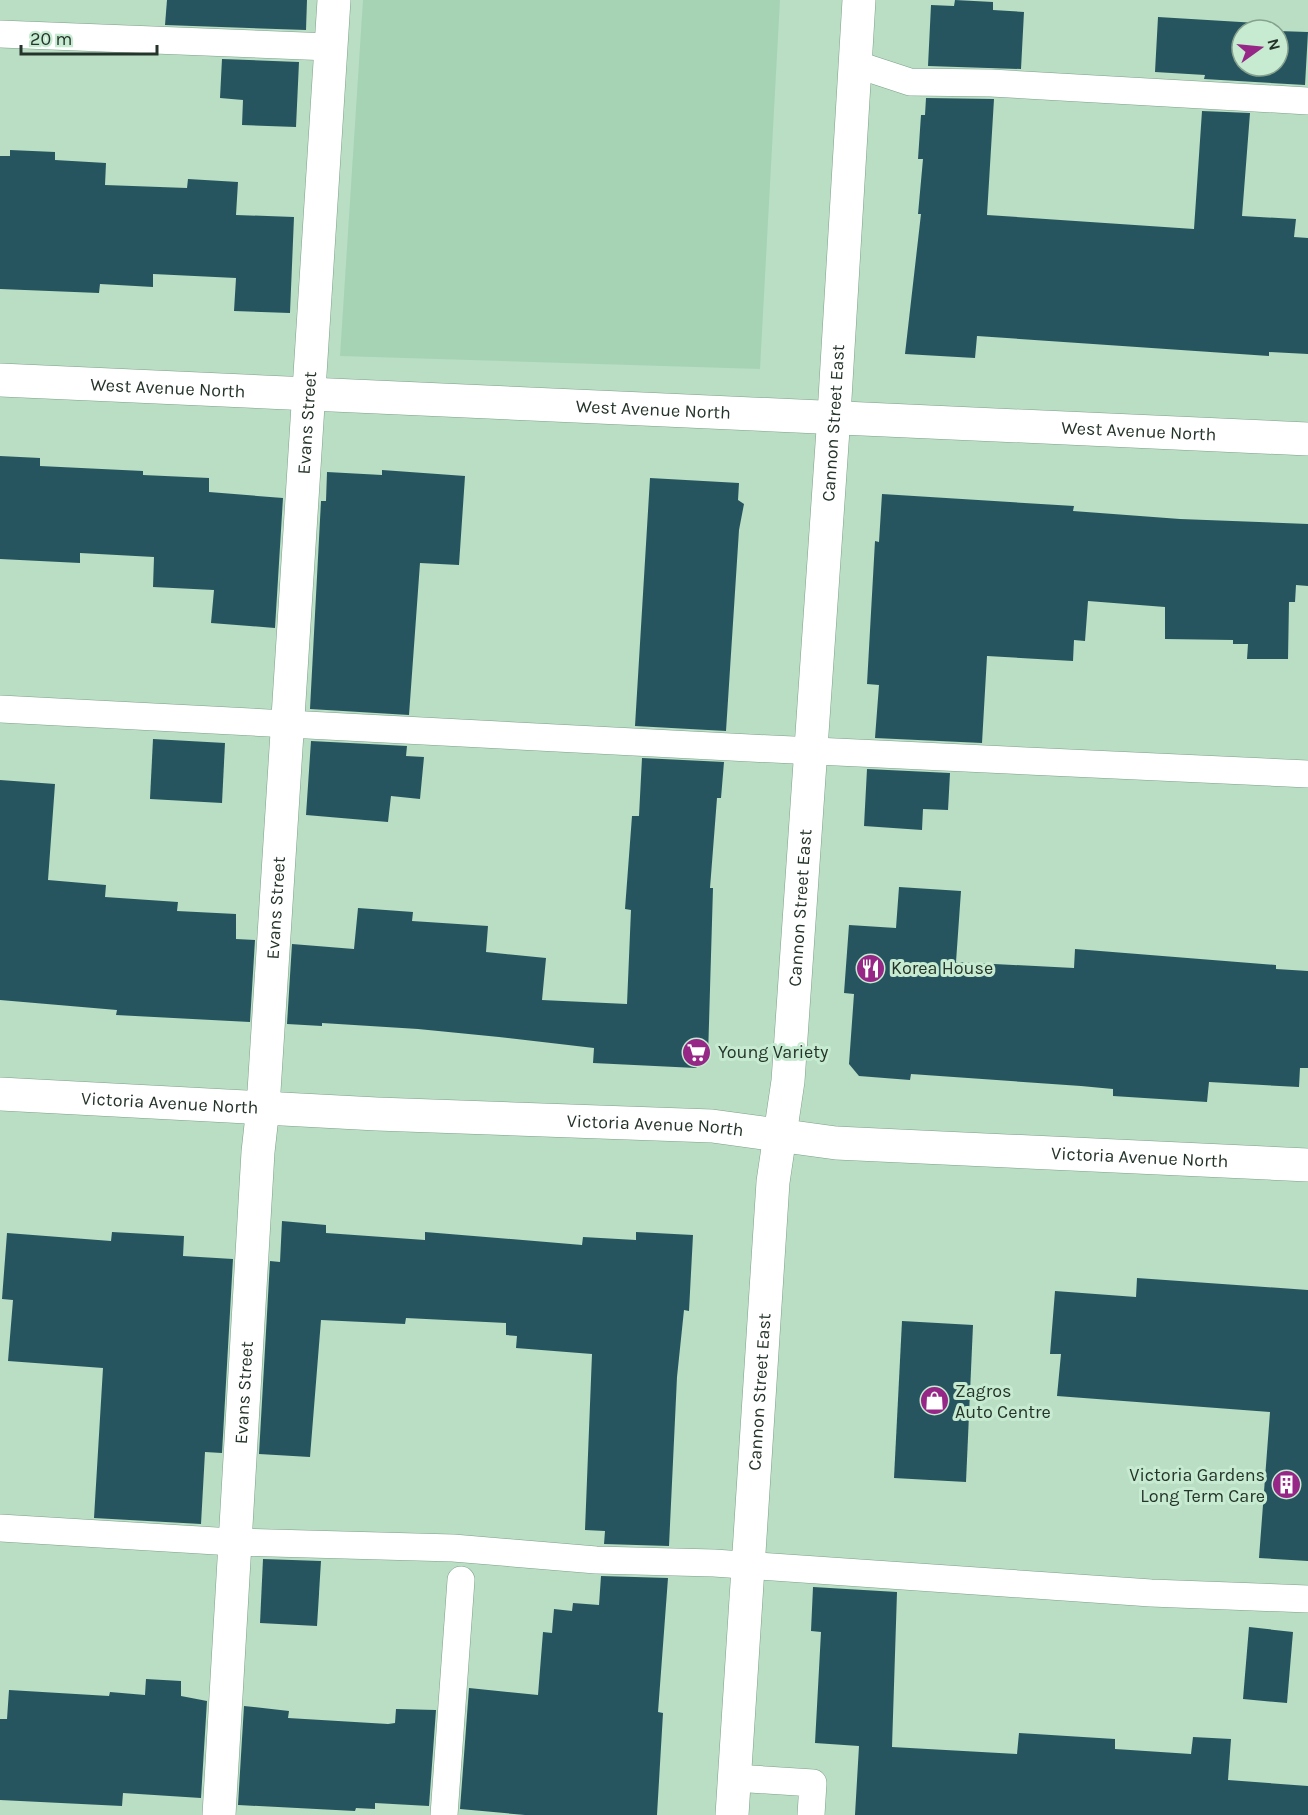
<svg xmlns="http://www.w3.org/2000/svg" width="1308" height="1815" font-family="Karla,sans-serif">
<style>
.built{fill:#a7d3b5}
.building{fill:#26555f}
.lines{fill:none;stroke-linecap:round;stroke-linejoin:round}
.service-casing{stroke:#7da088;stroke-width:28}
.minor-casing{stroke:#7da088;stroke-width:34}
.secondary-casing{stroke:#7da088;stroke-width:34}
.service{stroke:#fff;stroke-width:27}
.minor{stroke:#fff;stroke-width:33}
.secondary{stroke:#fff;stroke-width:33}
.labels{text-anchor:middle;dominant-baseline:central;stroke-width:6;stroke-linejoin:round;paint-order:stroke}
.street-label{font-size:18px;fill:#25342a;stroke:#c6ebd1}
.poi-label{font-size:18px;fill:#25342a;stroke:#c6ebd1;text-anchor:start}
</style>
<rect width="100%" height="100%" fill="#b9dec4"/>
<!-- built -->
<polygon class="built" points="363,0 780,0 760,369 340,356"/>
<!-- building -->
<g class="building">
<polygon points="167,0 307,0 306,30 165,25"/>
<polygon points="955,0 993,2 993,10 1024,12 1021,69 928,66 931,5 954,6"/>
<polygon points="1158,17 1257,23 1257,30 1263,30 1242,30 1242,66 1278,66 1278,31 1308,32 1305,85 1204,79 1205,75 1155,72"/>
<polygon points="222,59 299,62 296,127 242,125 243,100 220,98"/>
<polygon points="926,98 994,99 987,215 1194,229 1202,111 1250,113 1242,216 1296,219 1294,237 1308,238 1308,354 1269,352 1269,356 977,336 975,358 905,354 921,214 918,214 923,159 918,159 921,115 925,115"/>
<polygon points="10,150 55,152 55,160 106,163 105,185 187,188 188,179 238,182 236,215 294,217 290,313 234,311 236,278 153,274 153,287 100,284 99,293 0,289 0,156 10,156"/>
<polygon points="0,456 40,458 40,466 143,471 143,475 209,478 209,492 283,498 275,628 211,623 214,590 153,587 154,557 80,553 80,563 0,559"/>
<polygon points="382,470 465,476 459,565 420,563 409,715 310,709 321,501 326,501 327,472 382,475"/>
<polygon points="650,478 739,483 738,500 744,504 739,530 726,731 635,726"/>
<polygon points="882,494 1074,506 1073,511 1180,519 1308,524 1308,586 1296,585 1295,602 1289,602 1288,659 1247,659 1248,644 1233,644 1233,640 1165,639 1165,607 1088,601 1085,641 1074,640 1073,661 987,656 982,743 875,738 879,685 867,684 875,541 879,542"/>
<polygon points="153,739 225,743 222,803 150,799"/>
<polygon points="311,741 407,746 406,756 424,757 420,799 391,796 388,822 306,815"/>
<polygon points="642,758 724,762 721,798 717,798 710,888 713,888 708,1057 696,1068 593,1063 594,1048 499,1037 418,1029 322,1023 322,1026 287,1024 292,944 354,949 358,908 413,912 412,921 488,926 486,952 546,958 542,1000 627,1004 631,910 625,909 632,816 639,816"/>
<polygon points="867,769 950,773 948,810 923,809 922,830 864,826"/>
<polygon points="0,780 55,784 48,880 106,885 105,897 178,902 177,911 236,914 236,939 255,940 250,1022 116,1015 117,1010 0,1000"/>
<polygon points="899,887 961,891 956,962 1074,968 1075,949 1276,965 1276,969 1308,971 1308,1068 1300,1068 1299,1087 1209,1082 1207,1102 1113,1096 1113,1089 1081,1086 911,1074 910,1080 859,1076 849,1064 854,994 844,993 849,925 896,928"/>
<polygon points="282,1221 326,1225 326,1233 425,1240 425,1232 582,1245 583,1237 636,1240 636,1232 693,1235 689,1311 684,1310 677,1377 669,1546 604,1544 605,1531 585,1530 592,1354 516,1348 517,1336 506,1335 506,1323 406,1318 405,1324 321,1320 310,1457 259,1454 270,1261 280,1262"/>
<polygon points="112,1232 184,1236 183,1256 233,1259 222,1453 205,1452 201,1524 94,1518 103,1368 8,1361 13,1300 2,1299 7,1233 111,1241"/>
<polygon points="1137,1278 1308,1290 1308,1561 1259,1558 1270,1412 1057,1396 1061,1354 1050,1354 1055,1291 1136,1297"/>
<polygon points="902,1321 973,1325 966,1482 894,1478"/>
<polygon points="263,1559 321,1561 317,1626 260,1623"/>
<polygon points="601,1576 668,1578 658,1712 663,1713 657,1815 525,1815 460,1809 469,1688 538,1695 543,1632 552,1633 554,1609 572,1611 573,1603 599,1605"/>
<polygon points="813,1587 897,1592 892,1747 1017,1754 1019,1733 1115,1739 1115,1749 1191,1754 1193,1737 1231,1739 1228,1780 1308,1786 1308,1815 855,1815 859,1746 815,1743 821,1632 811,1631"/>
<polygon points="1249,1627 1293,1632 1287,1703 1243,1699"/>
<polygon points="146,1679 181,1681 181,1696 207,1701 201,1798 123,1793 122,1806 0,1800 0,1719 7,1719 9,1690 109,1696 110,1692 145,1695"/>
<polygon points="244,1706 289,1711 288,1718 388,1724 395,1723 396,1709 436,1710 429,1806 375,1803 375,1809 356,1808 355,1811 238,1805"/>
</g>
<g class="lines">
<defs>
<g id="service">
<polyline points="0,34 330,47"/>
<polyline points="855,64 910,82 991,83 1308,101"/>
<polyline points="0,709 750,748 1308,774"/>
<polyline points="0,1528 233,1542 453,1548 596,1560 714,1563 1151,1593 1308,1599"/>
<polyline points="735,1778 813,1783 811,1815"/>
<polyline points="444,1815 461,1580"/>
</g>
<g id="minor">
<path id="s1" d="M0,380C436,401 872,418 1308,439"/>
<path id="s2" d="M219,1815L258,1152L263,1107L334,0"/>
</g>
<g id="secondary">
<path id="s3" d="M0,1094L377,1114L712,1126L836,1143L1308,1165"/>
<path id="s4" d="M732,1815L773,1182L788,1081L834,415L859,0"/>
</g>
</defs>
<!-- service casing -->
<use href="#service" class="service-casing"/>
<!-- minor casing -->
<use href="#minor" class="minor-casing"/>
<!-- secondary casing -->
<use href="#secondary" class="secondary-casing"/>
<!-- service -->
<use href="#service" class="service"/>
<!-- minor -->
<use href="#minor" class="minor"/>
<!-- secondary -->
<use href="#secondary" class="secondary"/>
</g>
<!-- icons -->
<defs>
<symbol id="restaurant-disc" viewBox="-11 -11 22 22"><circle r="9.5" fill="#972787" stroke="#c6ebd1"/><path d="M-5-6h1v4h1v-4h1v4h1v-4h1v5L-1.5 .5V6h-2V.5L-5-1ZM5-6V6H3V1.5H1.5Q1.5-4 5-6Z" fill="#fff"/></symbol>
<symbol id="supermarket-disc" viewBox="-11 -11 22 22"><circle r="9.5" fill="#972787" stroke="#c6ebd1"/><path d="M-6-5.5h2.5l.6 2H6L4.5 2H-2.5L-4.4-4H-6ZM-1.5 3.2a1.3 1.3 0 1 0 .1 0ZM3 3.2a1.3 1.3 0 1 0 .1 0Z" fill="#fff"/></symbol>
<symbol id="shop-disc" viewBox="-11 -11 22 22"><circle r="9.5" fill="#972787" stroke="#c6ebd1"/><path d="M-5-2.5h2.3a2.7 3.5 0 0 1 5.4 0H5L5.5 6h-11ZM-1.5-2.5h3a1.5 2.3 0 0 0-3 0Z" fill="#fff"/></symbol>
<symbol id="building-disc" viewBox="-11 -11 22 22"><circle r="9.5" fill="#972787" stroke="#c6ebd1"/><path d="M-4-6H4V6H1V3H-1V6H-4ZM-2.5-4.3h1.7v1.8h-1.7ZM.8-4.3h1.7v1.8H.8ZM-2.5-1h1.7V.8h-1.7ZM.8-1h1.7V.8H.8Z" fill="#fff"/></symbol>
</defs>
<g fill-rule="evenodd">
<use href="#restaurant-disc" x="854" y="952" width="33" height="33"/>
<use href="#supermarket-disc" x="680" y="1036" width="33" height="33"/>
<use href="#shop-disc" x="918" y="1384" width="33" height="33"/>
<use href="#building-disc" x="1270" y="1468" width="33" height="33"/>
</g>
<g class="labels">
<!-- street labels -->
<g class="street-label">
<text stroke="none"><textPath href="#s1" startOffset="168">West Avenue North</textPath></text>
<text stroke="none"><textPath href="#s1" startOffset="654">West Avenue North</textPath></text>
<text stroke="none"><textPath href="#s2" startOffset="1395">Evans Street</textPath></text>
<text stroke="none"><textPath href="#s4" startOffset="1396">Cannon Street East</textPath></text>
<text stroke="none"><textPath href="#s1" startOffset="1140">West Avenue North</textPath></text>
<text stroke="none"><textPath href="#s2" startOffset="909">Evans Street</textPath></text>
<text stroke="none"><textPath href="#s4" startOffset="910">Cannon Street East</textPath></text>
<text stroke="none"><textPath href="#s3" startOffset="170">Victoria Avenue North</textPath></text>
<text stroke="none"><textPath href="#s3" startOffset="656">Victoria Avenue North</textPath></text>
<text stroke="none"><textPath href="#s3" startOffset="1142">Victoria Avenue North</textPath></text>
<text stroke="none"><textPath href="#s2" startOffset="423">Evans Street</textPath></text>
<text stroke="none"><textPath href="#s4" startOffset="424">Cannon Street East</textPath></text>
</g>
<!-- poi labels -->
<g class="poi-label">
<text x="891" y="968">Korea House</text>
<text x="718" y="1052">Young Variety</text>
<text x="955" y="1391">Zagros<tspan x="955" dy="21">Auto Centre</tspan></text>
<text x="1265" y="1475" text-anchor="end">Victoria Gardens<tspan x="1265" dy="21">Long Term Care</tspan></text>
</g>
</g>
<!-- north arrow -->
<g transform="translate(1260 48) rotate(75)"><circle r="28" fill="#c6ebd1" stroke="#86a28e" stroke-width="1.5"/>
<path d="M0-4.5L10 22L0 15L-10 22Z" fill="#972787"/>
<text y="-9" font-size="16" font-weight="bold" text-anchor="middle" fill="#25342a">N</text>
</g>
<!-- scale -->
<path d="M21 45v9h136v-9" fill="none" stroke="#25342a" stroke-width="3"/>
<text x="30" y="45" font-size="18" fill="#25342a" stroke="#c6ebd1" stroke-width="4.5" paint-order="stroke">20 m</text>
</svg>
